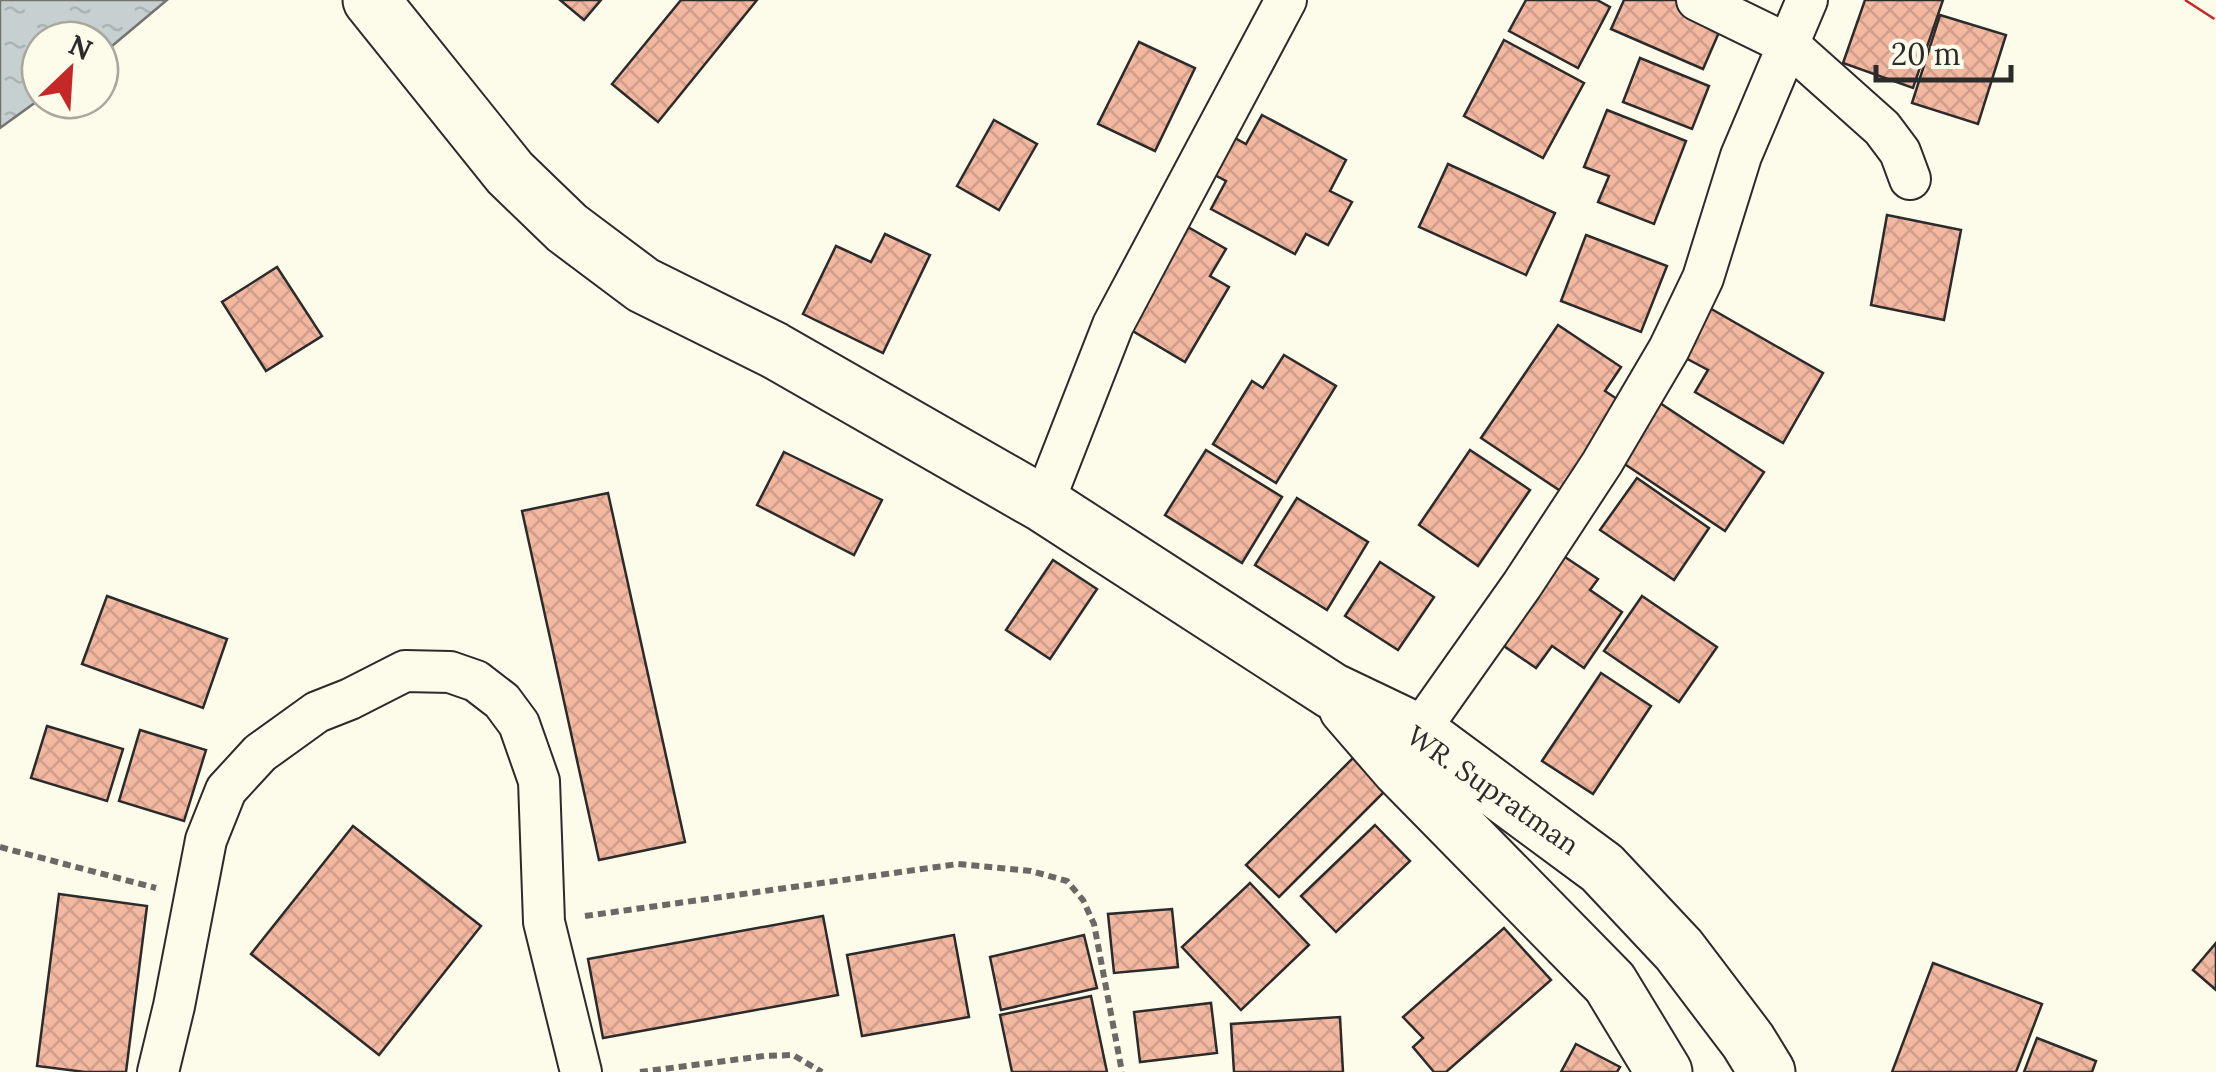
<svg xmlns="http://www.w3.org/2000/svg" width="2216" height="1072" font-family="Lora,serif">
<style>
.water{fill:url(#water-ripples);stroke:#74746e;stroke-width:2.5}
.building{fill:url(#building-cross-hatch);stroke:#2b2b2b;stroke-width:2.5}
.lines{fill:none;stroke-linecap:round;stroke-linejoin:round}
.street-casing{stroke:#2b2b2b;stroke-width:44}
.highway-casing{stroke:#2b2b2b;stroke-width:59}
.path{stroke:#6a6964;stroke-width:6;stroke-dasharray:8 5;stroke-linecap:butt}
.street{stroke:#fdfbea;stroke-width:40}
.highway{stroke:#fdfbea;stroke-width:55}
.power{stroke:#c62828;stroke-width:2.5;stroke-dasharray:35 8 5 8;stroke-linecap:butt}
.labels{text-anchor:middle;dominant-baseline:central;stroke-width:8;stroke-linejoin:round;paint-order:stroke}
.street-label{font-size:28px;fill:#2b2b2b;stroke:#fdfbea}
</style>
<defs>
<pattern id="water-ripples" width="26" height="14" patternUnits="userSpaceOnUse" patternTransform="scale(2.5)"><rect width="26" height="14" fill="#c7d0d0"/><path d="M2 4q2-2 4 0t4 0M15 11q2-2 4 0t4 0" fill="none" stroke="#abb3b3"/></pattern>
<pattern id="building-cross-hatch" width="8" height="8" patternUnits="userSpaceOnUse" patternTransform="scale(2.5)"><rect width="8" height="8" fill="#f2b8a0"/><path d="M0 0l8 8M0 8l8-8" fill="none" stroke="#d09e8a"/></pattern>
</defs>
<rect width="100%" height="100%" fill="#fdfbea"/>
<!-- water -->
<polygon class="water" points="0,0 167,0 100,56 100,40 40,40 40,99 0,128"/>
<!-- building -->
<g class="building">
<polygon points="560,0 601,0 584,20"/>
<polygon points="681,0 757,0 658,122 612,84"/>
<polygon points="1526,0 1597,0 1610,7 1578,68 1509,31"/>
<polygon points="1624,0 1678,0 1724,21 1703,69 1611,29"/>
<polygon points="1865,0 1943,0 1913,88 1843,63"/>
<polygon points="1940,15 2006,35 1978,124 1912,103"/>
<polygon points="1504,40 1584,83 1543,158 1464,116"/>
<polygon points="1139,42 1195,68 1155,151 1098,124"/>
<polygon points="1640,58 1709,86 1692,129 1623,102"/>
<polygon points="1607,110 1686,141 1654,224 1598,202 1609,176 1584,167"/>
<polygon points="1262,115 1346,160 1330,191 1352,202 1328,245 1306,234 1295,254 1211,209 1226,181 1211,173 1231,136 1246,144"/>
<polygon points="994,120 1037,144 999,210 957,186"/>
<polygon points="1448,164 1555,213 1526,275 1419,227"/>
<polygon points="1887,215 1961,230 1944,320 1871,305"/>
<polygon points="1181,223 1226,249 1210,276 1229,287 1185,362 1121,324"/>
<polygon points="885,234 930,255 883,353 803,314 836,246 871,262"/>
<polygon points="1586,235 1667,266 1641,332 1561,301"/>
<polygon points="277,267 322,336 266,371 222,302"/>
<polygon points="1708,307 1823,373 1783,443 1695,392 1708,370 1680,355"/>
<polygon points="1558,325 1621,367 1605,391 1629,407 1568,496 1481,438"/>
<polygon points="1284,355 1336,386 1276,483 1213,444 1252,381 1263,388"/>
<polygon points="1660,403 1764,472 1725,531 1620,461"/>
<polygon points="1206,450 1282,497 1242,563 1165,515"/>
<polygon points="1470,450 1530,490 1478,566 1419,525"/>
<polygon points="784,452 882,500 854,555 757,505"/>
<polygon points="1637,478 1709,528 1674,580 1600,530"/>
<polygon points="608,493 685,842 599,860 522,511"/>
<polygon points="1297,498 1368,542 1327,610 1255,565"/>
<polygon points="1553,549 1598,579 1590,590 1622,612 1584,668 1552,646 1536,668 1492,638"/>
<polygon points="1053,560 1097,589 1050,659 1006,630"/>
<polygon points="1380,562 1434,597 1398,650 1345,616"/>
<polygon points="107,596 227,639 203,708 82,664"/>
<polygon points="1642,596 1717,647 1679,702 1604,651"/>
<polygon points="1601,673 1651,706 1593,794 1542,761"/>
<polygon points="47,726 123,749 107,801 31,778"/>
<polygon points="140,730 206,750 184,821 119,801"/>
<polygon points="1353,758 1385,791 1279,897 1246,865"/>
<polygon points="1375,825 1410,861 1336,932 1301,896"/>
<polygon points="353,826 481,926 379,1055 251,954"/>
<polygon points="1250,883 1309,945 1241,1010 1182,947"/>
<polygon points="59,894 147,906 126,1072 85,1072 37,1066"/>
<polygon points="1172,909 1178,967 1114,973 1108,914"/>
<polygon points="823,916 838,995 603,1038 588,959"/>
<polygon points="1504,928 1551,980 1446,1072 1434,1072 1413,1047 1423,1038 1403,1017"/>
<polygon points="954,935 969,1017 862,1036 847,955"/>
<polygon points="1084,935 1097,988 1001,1010 990,957"/>
<polygon points="2216,943 2216,990 2193,970"/>
<polygon points="1933,963 2042,1004 2016,1072 1892,1072"/>
<polygon points="1091,996 1107,1072 1012,1072 1000,1015"/>
<polygon points="1211,1003 1217,1053 1140,1062 1134,1012"/>
<polygon points="1340,1017 1343,1072 1234,1072 1231,1024"/>
<polygon points="2037,1038 2096,1061 2092,1072 2024,1072"/>
<polygon points="1576,1044 1620,1067 1617,1072 1561,1072"/>
</g>
<g class="lines">
<defs>
<g id="street">
<polyline points="1697,0 1789,45 1882,128 1900,152 1910,179"/>
<polyline points="1043,504 1113,325 1286,0"/>
<polyline points="1405,755 1418,732 1522,585 1602,463 1669,349 1703,278 1741,156 1807,0"/>
<polyline points="158,1072 174,1006 206,840 226,790 260,753 317,712 350,699 405,671 450,672 476,681 502,701 519,724 539,781 544,922 581,1072"/>
</g>
<g id="highway">
<polyline points="371,0 510,173 567,228 643,285 774,350 1043,504 1332,691 1418,732 1602,868 1679,950 1748,1041 1767,1072"/>
<polyline points="1347,708 1399,768 1610,983 1664,1072"/>
</g>
</defs>
<!-- street casing -->
<use href="#street" class="street-casing"/>
<!-- highway casing -->
<use href="#highway" class="highway-casing"/>
<!-- path -->
<g class="path">
<polyline points="0,847 156,888"/>
<polyline points="585,916 958,864 1031,871 1067,881 1083,900 1094,924 1122,1072"/>
<polyline points="640,1072 764,1056 793,1055 822,1072"/>
</g>
<!-- street -->
<use href="#street" class="street"/>
<!-- highway -->
<use href="#highway" class="highway"/>
<!-- power -->
<polyline class="power" points="2185,0 2216,20"/>
</g>
<g class="labels">
<!-- street labels -->
<g class="street-label">
<text transform="translate(1493 790) rotate(35)">WR. Supratman</text>
</g>
</g>
<!-- north arrow -->
<g transform="translate(70 70) rotate(25)"><circle r="48" fill="#fdfbea" stroke="#a9a89e" stroke-width="2.5"/>
<path d="M0-8L18 38L0 25L-18 38Z" fill="#c62828"/>
<text y="-15" font-size="28" font-weight="bold" text-anchor="middle" fill="#2b2b2b">N</text>
</g>
<!-- scale -->
<path d="M1876 65v15h135v-15" fill="none" stroke="#2b2b2b" stroke-width="5"/>
<text x="1891" y="65" font-size="30" fill="#2b2b2b" stroke="#fdfbea" stroke-width="8" paint-order="stroke">20 m</text>
</svg>
